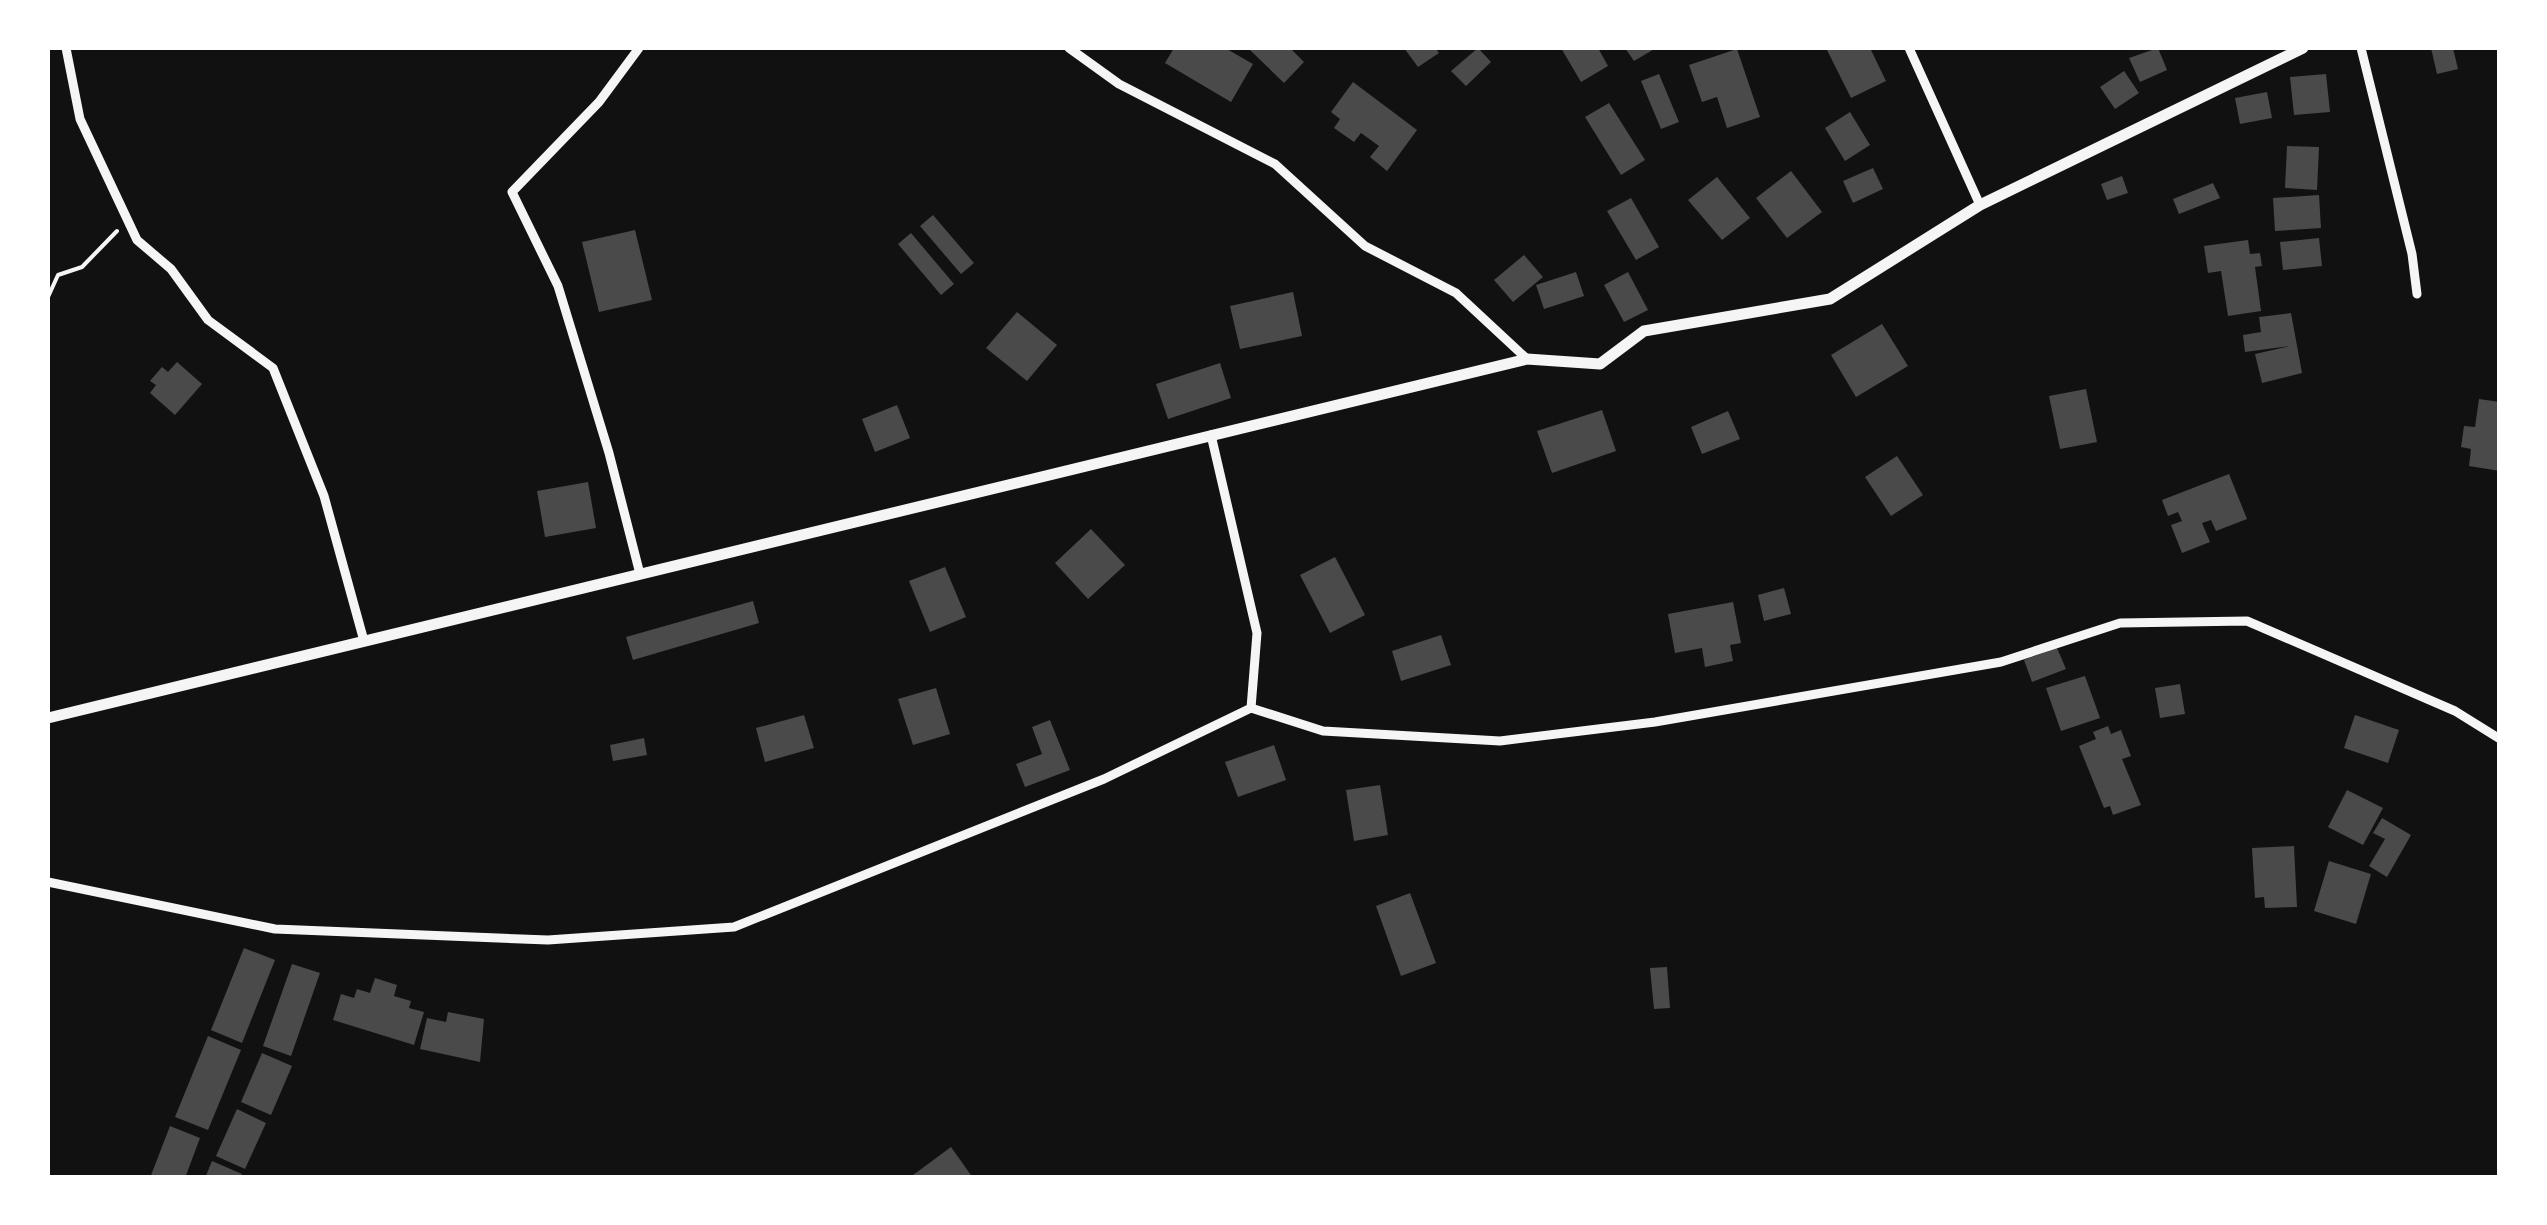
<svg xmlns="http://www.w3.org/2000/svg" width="2547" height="1225" font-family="'Crimson Pro',serif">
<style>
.building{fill:#4a4a4a}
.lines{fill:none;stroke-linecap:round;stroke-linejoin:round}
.path{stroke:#f5f5f5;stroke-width:4}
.minor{stroke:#f5f5f5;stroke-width:9}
.tertiary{stroke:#f5f5f5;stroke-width:11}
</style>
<rect width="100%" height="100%" fill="#111"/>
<!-- building -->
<g class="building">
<polygon points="1174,48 1225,48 1253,64 1231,102 1165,63"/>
<polygon points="1253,48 1290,48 1304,62 1284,83 1250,50"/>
<polygon points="1404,48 1435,48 1439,53 1418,67"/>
<polygon points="1478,48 1491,62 1466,86 1451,71"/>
<polygon points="1561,48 1598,48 1608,66 1581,82"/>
<polygon points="1625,48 1656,48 1634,61"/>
<polygon points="1826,48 1870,48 1886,81 1851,98"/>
<polygon points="2158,48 2167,70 2140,82 2129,58"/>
<polygon points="2431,48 2453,48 2458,69 2437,74"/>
<polygon points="1737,49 1760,117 1727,128 1717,97 1702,102 1689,65"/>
<polygon points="2124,71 2139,93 2115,109 2100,87"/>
<polygon points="1659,74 1679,122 1661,129 1641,81"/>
<polygon points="2326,74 2330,112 2294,115 2290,77"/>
<polygon points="1353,82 1417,130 1387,171 1370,157 1379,146 1361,133 1354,142 1334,128 1340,119 1331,112"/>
<polygon points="2267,92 2272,118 2240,124 2235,98"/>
<polygon points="1609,103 1645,160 1621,175 1585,117"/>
<polygon points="1850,112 1870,145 1845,161 1825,128"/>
<polygon points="2287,146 2319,147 2317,190 2285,188"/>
<polygon points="1873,168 1883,189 1853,203 1843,181"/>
<polygon points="1791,171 1822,212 1787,238 1756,198"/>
<polygon points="2122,176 2128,193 2107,200 2101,184"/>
<polygon points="1717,177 1750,218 1722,240 1688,200"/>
<polygon points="2213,183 2220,198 2179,214 2173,199"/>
<polygon points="2319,195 2321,228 2275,231 2273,198"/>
<polygon points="1631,198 1659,247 1636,260 1607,211"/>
<polygon points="933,215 974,263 961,274 920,226"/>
<polygon points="635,230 652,300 599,312 582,242"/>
<polygon points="911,233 954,284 941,295 898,244"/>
<polygon points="2319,238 2322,266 2283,270 2280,242"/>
<polygon points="2248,240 2250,254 2260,253 2262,266 2255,267 2261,311 2228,316 2221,271 2208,273 2204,246"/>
<polygon points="1524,255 1543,277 1513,302 1494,280"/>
<polygon points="1576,272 1584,296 1544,309 1536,285"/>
<polygon points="1628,272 1648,310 1624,322 1604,285"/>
<polygon points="1293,292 1302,336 1240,349 1230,306"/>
<polygon points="1017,312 1057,345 1027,381 986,348"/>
<polygon points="2291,313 2302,373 2262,383 2255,354 2290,346 2245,352 2243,335 2261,332 2259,317"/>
<polygon points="1882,324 1908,366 1856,397 1831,355"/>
<polygon points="177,362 202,384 175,415 150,393 156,385 150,381 162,367 168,372"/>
<polygon points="1220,363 1231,398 1168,419 1156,384"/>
<polygon points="2086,389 2097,442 2060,449 2049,396"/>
<polygon points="2479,399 2500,402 2500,471 2469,466 2471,449 2461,447 2464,426 2475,427"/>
<polygon points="897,405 910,438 875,452 862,419"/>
<polygon points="1602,410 1616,451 1552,473 1537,431"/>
<polygon points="1728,411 1740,439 1702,454 1691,427"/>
<polygon points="1897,456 1923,495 1891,516 1865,477"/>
<polygon points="2229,474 2247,519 2216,531 2211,520 2202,523 2210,542 2182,553 2171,525 2182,521 2178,512 2168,516 2162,500"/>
<polygon points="588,482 596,528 545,537 537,491"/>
<polygon points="1091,529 1125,565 1088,599 1055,563"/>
<polygon points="1335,557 1365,615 1330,633 1300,575"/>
<polygon points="945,567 966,617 930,632 909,581"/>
<polygon points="1784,588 1791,614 1764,621 1758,595"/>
<polygon points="753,601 759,623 633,660 626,637"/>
<polygon points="1733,602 1741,643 1730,645 1733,661 1705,667 1702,648 1675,653 1668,614"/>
<polygon points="1441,635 1451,665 1401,681 1392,651"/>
<polygon points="2057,648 2066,669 2032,682 2024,660"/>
<polygon points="2085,676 2100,718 2061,731 2046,688"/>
<polygon points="2180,684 2185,714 2160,718 2155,688"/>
<polygon points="936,688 950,734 913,745 898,699"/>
<polygon points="804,715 814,748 765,762 756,728"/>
<polygon points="2355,715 2399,730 2388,763 2344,748"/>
<polygon points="1050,720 1070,770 1025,787 1016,764 1042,754 1032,727"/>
<polygon points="2108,726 2111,734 2121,730 2131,756 2122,759 2141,805 2113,815 2110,806 2104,808 2079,746 2096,739 2093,732"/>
<polygon points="644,738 647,755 613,761 610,745"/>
<polygon points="1274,745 1286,780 1238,797 1225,762"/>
<polygon points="1380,785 1388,835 1354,841 1346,790"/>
<polygon points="2347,790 2383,808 2363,845 2328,827"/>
<polygon points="2382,818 2411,835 2387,877 2369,866 2385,839 2373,833"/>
<polygon points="2294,846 2297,907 2265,908 2264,897 2255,898 2252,848"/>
<polygon points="2329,861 2371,874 2356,924 2314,911"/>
<polygon points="1410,893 1436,963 1401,976 1376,906"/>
<polygon points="244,948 275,960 242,1043 211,1030"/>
<polygon points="292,964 320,973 291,1056 263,1046"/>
<polygon points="1667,967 1670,1008 1654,1009 1650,968"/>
<polygon points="375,978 397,985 394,996 411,1001 409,1008 424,1012 414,1045 333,1020 341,994 354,998 357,989 370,993"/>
<polygon points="448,1012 484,1019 480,1062 420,1049 427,1018 446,1022"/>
<polygon points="208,1036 241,1050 208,1130 175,1117"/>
<polygon points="262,1053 292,1066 271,1115 241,1102"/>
<polygon points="237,1109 266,1123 245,1169 216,1156"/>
<polygon points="170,1126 200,1138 185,1178 150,1178"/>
<polygon points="951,1147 973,1178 909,1178"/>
<polygon points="212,1161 242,1174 240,1178 205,1178"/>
</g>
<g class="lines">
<!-- path -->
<polyline class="path" points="48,297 58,275 82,267 117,231"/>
<!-- minor -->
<g class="minor">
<polyline points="66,48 80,119 137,240 171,269 208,320 273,368 324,496 364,641"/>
<polyline points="639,48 599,102 512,192 558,286 609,453 640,574"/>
<polyline points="1069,48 1119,84 1275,164 1365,246 1456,293 1527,359"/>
<polyline points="1909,48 1980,205"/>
<polyline points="2361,48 2412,254 2417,294"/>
<polyline points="1251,708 1323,731 1500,741 1655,722 2001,662 2120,623 2247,621 2455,711 2500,739"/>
<polyline points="48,882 275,929 548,940 734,927 1104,779 1251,708 1257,633 1211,435"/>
</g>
<!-- tertiary -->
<polyline class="tertiary" points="48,718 1527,359 1600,364 1644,331 1830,299 1980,205 2303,48"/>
</g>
<!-- border -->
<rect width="2547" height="1225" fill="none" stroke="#ffffff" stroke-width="100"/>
</svg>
